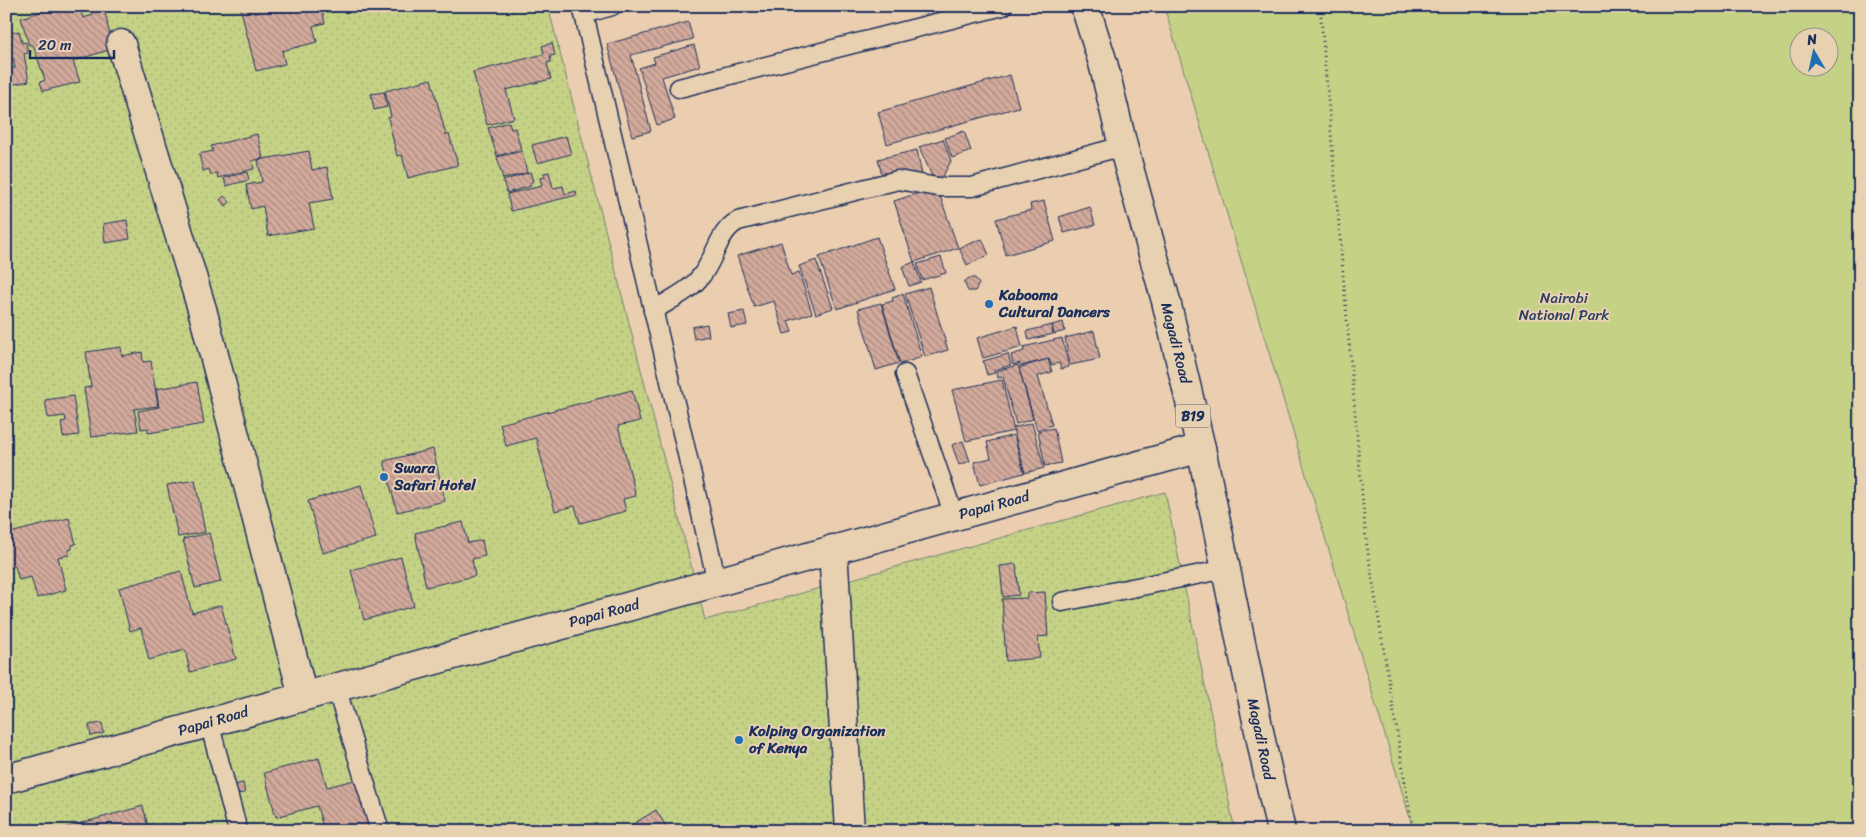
<svg xmlns="http://www.w3.org/2000/svg" width="1866" height="837" font-family="Sriracha,sans-serif">
<style>
.park{fill:#c5d286;stroke:#708072;fill-rule:evenodd}
.garden{fill:url(#garden-dots);stroke:#708072}
.building{fill:url(#building-back-hatch);stroke:#1b2f5e}
.lines{fill:none;stroke-linecap:round;stroke-linejoin:round}
.service-casing{stroke:#1b2f5e;stroke-width:21}
.minor-casing{stroke:#1b2f5e;stroke-width:31}
.trunk-casing{stroke:#1b2f5e;stroke-width:31}
.path{stroke:#1b2f5e;stroke-width:3;stroke-dasharray:1 4;stroke-linecap:butt}
.service{stroke:#e8d1b1;stroke-width:18}
.minor{stroke:#e8d1b1;stroke-width:28}
.trunk{stroke:#e8d1b1;stroke-width:28}
.poi-dot{fill:#1f6fb2;stroke:#e8d1b1;stroke-width:2}
.labels{text-anchor:middle;dominant-baseline:central;stroke-width:4;stroke-linejoin:round;paint-order:stroke}
.shield{fill:#e8d1b1;stroke:#586077;stroke-width:1}
.shield-label{font-size:14px;font-weight:bold;fill:#1b2f5e}
.poi-label{font-size:15px;font-weight:bold;fill:#1b2f5e;stroke:#e8d1b1;text-anchor:start}
.park-label{font-size:15px;fill:#2c3f62;stroke:#e8d1b1}
.street-label{font-size:15px;fill:#1b2f5e;stroke:#e8d1b1}
</style>
<defs>
<pattern id="garden-dots" width="8" height="8" patternUnits="userSpaceOnUse" patternTransform="scale(1.25)"><rect width="8" height="8" fill="#c5d286"/><path d="M2 2h.1M6 6h.1" fill="none" stroke="#a9b576" stroke-width="1.8" stroke-linecap="round"/></pattern>
<pattern id="building-back-hatch" width="6" height="6" patternUnits="userSpaceOnUse" patternTransform="scale(1.25)"><rect width="6" height="6" fill="#d3aa9b"/><path d="M-1 5l2 2M0 0l6 6M5-1l2 2" fill="none" stroke="#aa8b82"/></pattern>
</defs>
<rect width="100%" height="100%" fill="#ebceaf"/>
<filter id="ink" filterUnits="userSpaceOnUse"><feTurbulence type="fractalNoise" baseFrequency=".02" numOctaves="2"/><feDisplacementMap in="SourceGraphic" scale="10" xChannelSelector="R" yChannelSelector="G"/><feConvolveMatrix kernelMatrix="1 2 1 2 8 2 1 2 1" color-interpolation-filters="sRGB"/></filter>
<g filter="url(#ink)">
<!-- park -->
<path class="park" d="M1164,6H1860V831H1414ZM1798,38H1828V68H1798Z"/>
<!-- garden -->
<polygon class="garden" points="6,6 548,6 705,620 1165,492 1235,831 6,831"/>
<!-- building -->
<g class="building">
<polygon points="59,6 79,6 83,18 93,15 92,10 103,7 108,24 107,24 112,41 112,49 73,61 80,82 43,91 40,82 45,80 33,45 29,45 21,18"/>
<polygon points="240,6 321,6 325,23 313,26 317,42 282,51 285,64 256,71"/>
<polygon points="688,22 693,39 631,55 651,131 632,136 607,44"/>
<polygon points="19,31 22,43 26,42 28,53 24,54 29,81 6,86 6,70 15,68 13,58 9,59 6,46 6,34"/>
<polygon points="552,43 555,55 550,56 551,62 547,63 551,79 506,90 514,118 487,125 473,72 544,54 542,46"/>
<polygon points="694,45 700,66 662,77 675,119 657,125 639,68 655,63 653,57"/>
<polygon points="1010,75 1019,107 887,144 878,112"/>
<polygon points="431,79 446,135 449,134 458,165 408,178 402,155 397,156 388,118 391,117 385,91"/>
<polygon points="384,92 387,107 374,110 371,94"/>
<polygon points="509,122 511,129 515,128 521,149 497,156 488,128"/>
<polygon points="964,131 971,151 952,158 945,138"/>
<polygon points="257,134 263,158 252,161 254,169 218,178 217,173 211,175 209,169 203,171 199,154 213,151 211,146"/>
<polygon points="566,136 571,154 537,163 532,145"/>
<polygon points="943,139 951,161 937,187 919,147"/>
<polygon points="917,150 922,175 884,184 878,159"/>
<polygon points="309,151 312,170 327,167 333,199 309,203 314,228 268,236 263,206 251,209 246,185 262,182 258,160"/>
<polygon points="522,151 527,173 503,179 497,157"/>
<polygon points="247,172 249,180 226,186 224,178"/>
<polygon points="530,172 533,181 530,183 531,186 507,193 503,181"/>
<polygon points="549,172 553,188 563,186 565,194 576,191 577,195 511,211 507,194 542,186 540,178 545,177 544,173"/>
<polygon points="937,187 958,248 914,262 894,201"/>
<polygon points="224,196 230,202 226,206 220,200"/>
<polygon points="1044,201 1055,241 1006,255 996,219 1031,210 1030,204"/>
<polygon points="1090,207 1095,225 1064,233 1059,217"/>
<polygon points="127,220 130,239 105,243 103,224"/>
<polygon points="877,237 895,289 837,309 819,257"/>
<polygon points="982,239 989,255 967,265 959,248"/>
<polygon points="781,242 791,275 799,272 812,313 788,321 792,332 784,334 774,301 754,307 737,256"/>
<polygon points="941,257 946,273 922,280 917,264"/>
<polygon points="816,260 833,308 816,314 799,266"/>
<polygon points="914,262 921,282 909,286 902,267"/>
<polygon points="969,278 975,278 979,284 975,291 968,291 964,282"/>
<polygon points="929,287 948,350 925,357 905,294"/>
<polygon points="903,294 922,357 900,364 882,304 893,301 892,298"/>
<polygon points="881,303 899,363 876,370 858,309"/>
<polygon points="744,311 747,325 731,328 728,314"/>
<polygon points="1063,322 1065,331 1054,334 1052,325"/>
<polygon points="707,324 709,336 694,339 692,327"/>
<polygon points="1052,325 1053,334 1029,340 1027,331"/>
<polygon points="1017,326 1022,347 983,358 977,338"/>
<polygon points="1094,331 1100,359 1070,365 1065,338"/>
<polygon points="1062,338 1069,367 1061,369 1059,363 1051,365 1049,359 1020,366 1020,363 1013,365 1011,355 1024,351 1023,347"/>
<polygon points="121,347 122,356 142,352 143,362 151,361 158,406 134,409 138,431 91,437 84,388 91,387 86,352"/>
<polygon points="1008,354 1011,365 994,370 995,373 987,375 983,361"/>
<polygon points="1048,359 1052,372 1038,376 1052,425 1037,430 1019,368"/>
<polygon points="1018,365 1033,419 1016,424 1003,377 998,378 996,371"/>
<polygon points="1002,380 1014,431 966,441 952,390"/>
<polygon points="197,382 204,424 148,433 148,428 141,429 138,411 159,407 156,389"/>
<polygon points="632,390 640,421 618,426 636,496 623,499 626,511 580,523 575,506 555,511 536,438 506,446 500,424"/>
<polygon points="73,396 79,435 63,437 61,422 66,421 65,416 48,418 45,400"/>
<polygon points="1032,423 1044,468 1025,473 1013,428"/>
<polygon points="1054,428 1061,463 1045,466 1038,431"/>
<polygon points="1014,435 1024,473 980,485 974,462 991,458 987,442"/>
<polygon points="963,441 970,461 959,465 952,445"/>
<polygon points="433,449 445,501 397,512 384,461"/>
<polygon points="195,480 205,532 178,537 167,485"/>
<polygon points="361,485 376,538 323,553 308,501"/>
<polygon points="69,518 76,544 72,545 72,549 69,550 69,555 58,557 66,590 37,598 31,577 19,580 15,566 6,569 6,534"/>
<polygon points="463,522 468,543 482,540 485,556 472,559 475,576 426,587 415,533"/>
<polygon points="209,533 221,582 195,588 183,539"/>
<polygon points="401,557 414,606 364,620 351,570"/>
<polygon points="1016,564 1019,595 1003,597 1000,566"/>
<polygon points="181,571 192,613 221,605 236,659 190,672 185,650 149,660 141,628 130,631 119,588"/>
<polygon points="1045,592 1048,636 1038,637 1040,658 1006,661 1002,599 1027,598 1027,593"/>
<polygon points="102,723 104,733 91,736 89,725"/>
<polygon points="319,758 327,787 358,779 372,831 324,831 317,806 276,817 264,773"/>
<polygon points="243,783 245,793 230,795 228,786"/>
<polygon points="143,806 149,831 53,831"/>
<polygon points="656,810 669,831 622,831"/>
</g>
<g class="lines">
<defs>
<g id="service">
<polyline points="582,6 717,582"/>
<polyline points="584,14 612,6"/>
<polyline points="679,88 1003,6"/>
<path d="M653,311C669,300 690,291 701,276C715,260 718,231 738,221L898,180L937,187H972L1123,146"/>
<polyline points="905,374 954,516"/>
<polyline points="1062,602 1226,569"/>
<polyline points="336,687 380,831"/>
<polyline points="209,722 238,831"/>
</g>
<g id="minor">
<polyline points="121,44 202,309 303,696"/>
<polyline points="833,549 850,831"/>
<polyline points="6,779 1201,448"/>
</g>
<polyline id="trunk" points="1085,6 1103,63 1123,146 1166,301 1201,448 1264,755 1281,831"/>
</defs>
<!-- service casing -->
<use href="#service" class="service-casing"/>
<!-- minor casing -->
<use href="#minor" class="minor-casing"/>
<!-- trunk casing -->
<use href="#trunk" class="trunk-casing"/>
<!-- path -->
<polyline class="path" points="1320,6 1366,540 1413,831"/>
<!-- service -->
<use href="#service" class="service"/>
<!-- minor -->
<use href="#minor" class="minor"/>
<!-- trunk -->
<use href="#trunk" class="trunk"/>
</g>
</g>
<!-- markers -->
<g class="poi-dot">
<circle cx="989" cy="304" r="5"/>
<circle cx="384" cy="477" r="5"/>
<circle cx="739" cy="740" r="5"/>
</g>
<g class="labels">
<!-- shield labels -->
<rect class="shield" x="1175.5" y="404.5" width="35" height="23" rx="4"/>
<g class="shield-label">
<text x="1193" y="416">B19</text>
</g>
<!-- poi labels -->
<g class="poi-label">
<text x="999" y="295">Kabooma<tspan x="999" dy="17">Cultural Dancers</tspan></text>
<text x="394" y="468">Swara<tspan x="394" dy="17">Safari Hotel</tspan></text>
<text x="749" y="731">Kolping Organization<tspan x="749" dy="17">of Kenya</tspan></text>
</g>
<!-- park labels -->
<g class="park-label">
<text x="1564" y="298">Nairobi<tspan x="1564" dy="17">National Park</tspan></text>
</g>
<!-- street labels -->
<g class="street-label">
<text transform="translate(1176 343) rotate(76)">Magadi Road</text>
<text transform="translate(994 505) rotate(-15)">Papai Road</text>
<text transform="translate(604 613) rotate(-15)">Papai Road</text>
<text transform="translate(213 721) rotate(-16)">Papai Road</text>
<text transform="translate(1261 739) rotate(78)">Magadi Road</text>
</g>
</g>
<!-- margin -->
<rect width="1866" height="837" fill="none" stroke="#e8d1b1" stroke-width="25"/>
<rect x="12" y="12" width="1841" height="812" fill="none" stroke="#1b2f5e" stroke-width="2" filter="url(#ink)"/>
<!-- north arrow -->
<g transform="translate(1814 52) rotate(351)"><circle r="24" fill="#e8d1b1" stroke="#969090"/>
<path d="M0-4L9 19L0 12L-9 19Z" fill="#1f6fb2"/>
<text y="-8" font-size="14" font-weight="bold" text-anchor="middle" fill="#1b2f5e">N</text>
</g>
<!-- scale -->
<path d="M30 50v8h84v-8" fill="none" stroke="#1b2f5e" stroke-width="2.5"/>
<text x="38" y="50" font-size="15" fill="#1b2f5e" stroke="#e8d1b1" stroke-width="4" paint-order="stroke">20 m</text>
</svg>
